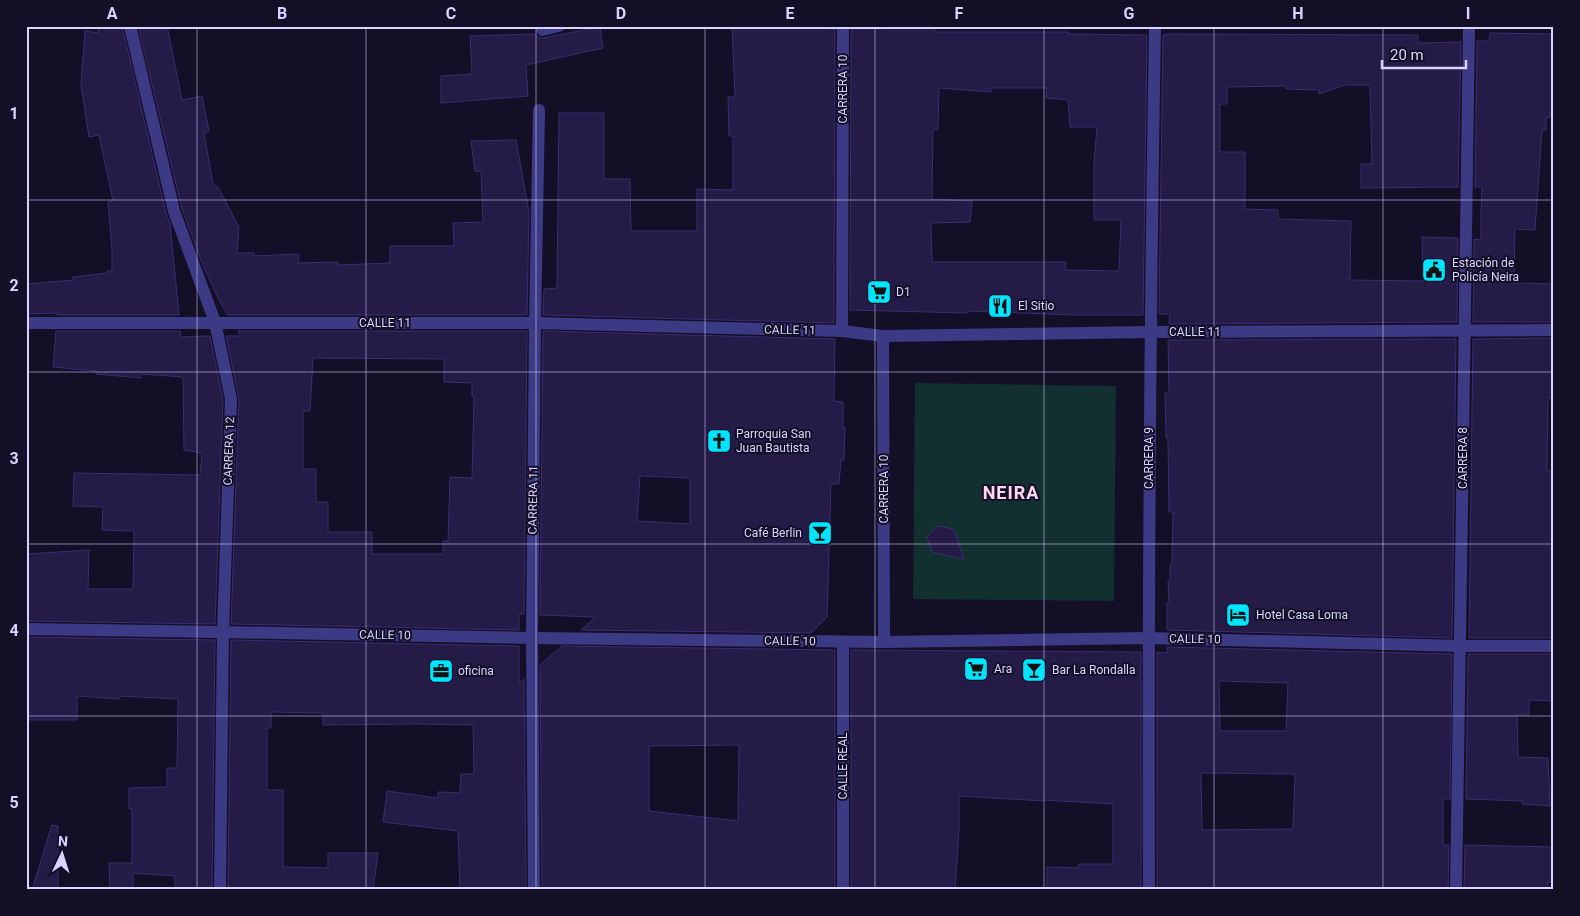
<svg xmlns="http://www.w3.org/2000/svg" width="1580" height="916" font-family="Roboto,sans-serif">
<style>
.green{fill:#12302f}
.building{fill:#241b47;stroke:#3b2d73;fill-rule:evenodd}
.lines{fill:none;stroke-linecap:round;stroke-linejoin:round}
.street{stroke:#3d3a85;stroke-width:12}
.grid{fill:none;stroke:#d9d4ff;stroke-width:1;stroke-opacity:0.55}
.labels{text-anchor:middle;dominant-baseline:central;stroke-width:4;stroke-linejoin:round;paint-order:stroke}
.street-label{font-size:12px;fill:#d9d4ff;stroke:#130f26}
.poi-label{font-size:12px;fill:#d9d4ff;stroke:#130f26;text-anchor:start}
.district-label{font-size:18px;font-weight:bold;letter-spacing:1px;fill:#ffd6f0;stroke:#130f26}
.neatline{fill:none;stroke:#d9d4ff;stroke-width:2}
.grid-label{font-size:16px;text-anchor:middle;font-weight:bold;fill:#d9d4ff}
</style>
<rect width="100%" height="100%" fill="#130f26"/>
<!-- green -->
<polygon class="green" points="915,383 1116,386 1114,601 913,599"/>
<!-- building -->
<g class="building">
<polygon points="98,26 122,26 166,213 170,223 179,315 57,315 57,313 26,314 26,284 73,280 73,277 108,273 107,271 112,271 112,249 108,202 113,201 99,135 89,137 81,85 85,31 98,33"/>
<polygon points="138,26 167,26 182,100 202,96 209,131 204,133 213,184 218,187 239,227 237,253 254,253 254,256 299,254 298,263 338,262 338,265 390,263 390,246 454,246 453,223 483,222 481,172 475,171 471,141 516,140 529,212 527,315 228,315 220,302 202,263 182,209"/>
<polygon points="732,26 830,27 830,29 835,29 834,323 543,315 544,289 557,288 559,113 604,113 604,179 630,179 631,231 697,231 697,189 733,190 733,136 729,136 728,97 735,97"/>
<polygon points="600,27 603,48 526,65 528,96 441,103 441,76 472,74 470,36 535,34 539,38 543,38"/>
<path d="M935,28V32H1069V34L1147,35L1143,315H1073L967,311V313L850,310L851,29ZM939,88L991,92V88H1047L1046,98L1068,100L1070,127H1097L1094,163V220H1121L1119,271L1065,270L1066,262H932L931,223L970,222L972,201L932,199L933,130L938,129Z"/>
<polygon points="1490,33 1554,34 1554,111 1551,111 1550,117 1546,118 1546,130 1542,130 1535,230 1515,229 1514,283 1554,284 1554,322 1473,322 1474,239 1481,240 1481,211 1482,187 1475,187 1477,41 1489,41"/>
<polygon points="1168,34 1418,35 1418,43 1461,42 1458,187 1361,188 1361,164 1372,164 1370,85 1345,85 1319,94 1319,90 1286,89 1286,86 1227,87 1227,104 1220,104 1220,152 1245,152 1245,209 1278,210 1278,219 1351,221 1350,280 1423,281 1422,237 1458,238 1457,322 1169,324 1170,314 1159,314 1163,35"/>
<polygon points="56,331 180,331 181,337 210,336 223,400 215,624 26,621 26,554 89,550 88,589 133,589 134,531 102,530 103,507 73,506 74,473 200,475 202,453 184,450 183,377 141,374 141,378 96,374 96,371 53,367"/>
<path d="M238,331H527L524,614H519V630L231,624L239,399L226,336H241ZM313,358L444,359V382L472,383V396L474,397L472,478L450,477L448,541H443V554H372V532H328V502H316V469H303V411H310Z"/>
<path d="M543,331L835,339L834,401L843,402V427H845L844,460H841L839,484H831L827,617L811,633L581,630L596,617L540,615ZM640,476L690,478V524L637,521Z"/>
<polygon points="1554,338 1554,398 1548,398 1547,470 1554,471 1554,638 1469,638 1473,339"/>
<polygon points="1456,339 1452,638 1167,630 1167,603 1169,602 1168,581 1170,581 1170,565 1172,564 1173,512 1169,512 1168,438 1166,438 1165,393 1169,393 1168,340"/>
<polygon points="937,526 954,529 964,559 932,552 927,537"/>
<polygon points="26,637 215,640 212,890 175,889 175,876 133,873 133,890 110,890 109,863 132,863 132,809 129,809 129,788 167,787 167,768 177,768 178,699 119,696 119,699 77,696 77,720 26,720"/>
<polygon points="231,640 519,646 519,684 524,679 526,890 460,890 458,831 383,822 387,791 438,798 438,792 460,793 461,774 474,774 473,725 415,724 323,725 323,713 271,712 271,728 267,728 267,790 283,790 283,867 328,868 328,853 378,853 373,890 228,890"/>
<path d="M562,646L835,650V890H542L540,665ZM739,745L738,821L649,811V746Z"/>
<path d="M1167,647L1452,654L1450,799H1444L1443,801V845H1449L1448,890H1157V652L1167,653ZM1219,681L1288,683L1286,731H1220ZM1201,773L1295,774L1293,829L1202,830Z"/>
<polygon points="851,650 1141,652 1141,890 1047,890 1047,867 1078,868 1079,864 1113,864 1113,804 1043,800 1043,801 959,796 959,830 955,890 851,890"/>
<polygon points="1468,654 1554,654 1554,701 1529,700 1529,715 1517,715 1518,757 1548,758 1550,806 1522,804 1522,801 1466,799"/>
<polygon points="52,825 58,826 58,890 32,890"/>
<polygon points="1465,845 1554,847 1554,882 1548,882 1548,890 1464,890"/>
</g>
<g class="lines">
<!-- street -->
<g class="street">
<polyline points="130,26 174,211 215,322 231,399 223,632 220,890"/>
<polyline points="542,30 559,26"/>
<polyline points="26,323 535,323 842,331 883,336 1150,332 1554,330"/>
<polyline points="842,331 843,26"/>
<polyline points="883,336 884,642"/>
<polyline points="26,629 223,632 532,638 884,642 1148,638 1461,646 1554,646"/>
<polyline points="534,890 532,638 535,323 539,110"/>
<polyline points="843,890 843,642"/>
<path d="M1149,890C1148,602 1150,314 1155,26"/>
<path d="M1456,890C1462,602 1464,314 1469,26"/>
</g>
</g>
<!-- grid -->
<path class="grid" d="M197,26V890M366,26V890M536,26V890M705,26V890M875,26V890M1044,26V890M1214,26V890M1383,26V890M26,200H1554M26,372H1554M26,544H1554M26,716H1554"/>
<!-- icons -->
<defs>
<symbol id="civic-square" viewBox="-11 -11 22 22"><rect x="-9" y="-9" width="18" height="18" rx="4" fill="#00e5ff" stroke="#130f26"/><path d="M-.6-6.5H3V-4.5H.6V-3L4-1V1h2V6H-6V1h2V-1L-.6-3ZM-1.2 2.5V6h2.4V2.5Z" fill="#111"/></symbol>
<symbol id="supermarket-square" viewBox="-11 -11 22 22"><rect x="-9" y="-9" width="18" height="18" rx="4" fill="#00e5ff" stroke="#130f26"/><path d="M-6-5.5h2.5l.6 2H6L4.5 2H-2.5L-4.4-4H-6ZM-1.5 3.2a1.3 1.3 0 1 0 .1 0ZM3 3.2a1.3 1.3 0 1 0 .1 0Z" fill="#111"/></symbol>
<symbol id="restaurant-square" viewBox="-11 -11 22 22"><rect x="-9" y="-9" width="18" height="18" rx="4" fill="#00e5ff" stroke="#130f26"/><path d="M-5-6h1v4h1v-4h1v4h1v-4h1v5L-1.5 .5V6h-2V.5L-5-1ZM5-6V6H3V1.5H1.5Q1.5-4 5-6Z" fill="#111"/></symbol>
<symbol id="church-square" viewBox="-11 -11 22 22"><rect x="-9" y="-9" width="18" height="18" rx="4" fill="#00e5ff" stroke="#130f26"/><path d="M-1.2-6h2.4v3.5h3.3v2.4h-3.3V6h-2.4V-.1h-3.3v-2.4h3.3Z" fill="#111"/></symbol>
<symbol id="bar-square" viewBox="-11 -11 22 22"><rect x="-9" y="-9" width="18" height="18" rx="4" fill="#00e5ff" stroke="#130f26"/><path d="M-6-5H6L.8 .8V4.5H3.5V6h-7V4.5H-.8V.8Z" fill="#111"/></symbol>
<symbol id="hotel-square" viewBox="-11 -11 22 22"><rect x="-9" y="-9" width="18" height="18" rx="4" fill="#00e5ff" stroke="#130f26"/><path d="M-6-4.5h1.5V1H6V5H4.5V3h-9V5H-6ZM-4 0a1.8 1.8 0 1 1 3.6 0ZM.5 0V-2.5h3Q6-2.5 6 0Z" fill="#111"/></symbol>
<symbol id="office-square" viewBox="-11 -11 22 22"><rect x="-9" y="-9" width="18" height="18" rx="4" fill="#00e5ff" stroke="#130f26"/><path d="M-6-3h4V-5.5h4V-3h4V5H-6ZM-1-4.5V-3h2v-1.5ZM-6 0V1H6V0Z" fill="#111"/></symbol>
</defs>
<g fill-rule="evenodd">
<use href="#civic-square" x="1420" y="256" width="28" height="28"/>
<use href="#supermarket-square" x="865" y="278" width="28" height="28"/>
<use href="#restaurant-square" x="986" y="292" width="28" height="28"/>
<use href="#church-square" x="705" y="427" width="28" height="28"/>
<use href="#bar-square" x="806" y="519" width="28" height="28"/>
<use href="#hotel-square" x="1224" y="601" width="28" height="28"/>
<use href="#supermarket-square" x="962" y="655" width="28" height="28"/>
<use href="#bar-square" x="1020" y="656" width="28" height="28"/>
<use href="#office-square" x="427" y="657" width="28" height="28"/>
</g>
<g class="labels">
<!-- street labels -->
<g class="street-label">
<text transform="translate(843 89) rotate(-90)">CARRERA 10</text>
<text x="385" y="323">CALLE 11</text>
<text transform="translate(790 330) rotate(1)">CALLE 11</text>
<text x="1195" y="332">CALLE 11</text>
<text transform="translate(229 451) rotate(-88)">CARRERA 12</text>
<text transform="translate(1149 458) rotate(-90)">CARRERA 9</text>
<text transform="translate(1463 458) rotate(-90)">CARRERA 8</text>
<text transform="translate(884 489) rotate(-90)">CARRERA 10</text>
<text transform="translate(533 500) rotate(-89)">CARRERA 11</text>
<text transform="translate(385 635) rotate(1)">CALLE 10</text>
<text transform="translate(1195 639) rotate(1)">CALLE 10</text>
<text transform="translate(790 641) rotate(1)">CALLE 10</text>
<text transform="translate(843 766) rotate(-90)">CALLE REAL</text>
</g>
<!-- poi labels -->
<g class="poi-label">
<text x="1452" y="263">Estación de<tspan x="1452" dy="14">Policía Neira</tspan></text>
<text x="896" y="292">D1</text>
<text x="1018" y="306">El Sitio</text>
<text x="736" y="434">Parroquia San<tspan x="736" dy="14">Juan Bautista</tspan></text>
<text x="802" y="533" text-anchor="end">Café Berlin</text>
<text x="1256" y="615">Hotel Casa Loma</text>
<text x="994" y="669">Ara</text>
<text x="1052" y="670">Bar La Rondalla</text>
<text x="458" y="671">oficina</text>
</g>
<!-- district labels -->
<g class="district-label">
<text x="1011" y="492">NEIRA</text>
</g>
</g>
<!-- border -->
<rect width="1580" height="916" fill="none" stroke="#130f26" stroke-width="55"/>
<!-- north arrow -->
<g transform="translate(62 854) rotate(4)" stroke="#130f26" stroke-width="4" paint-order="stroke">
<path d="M0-4L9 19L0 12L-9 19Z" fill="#d9d4ff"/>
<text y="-8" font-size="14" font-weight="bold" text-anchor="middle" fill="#d9d4ff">N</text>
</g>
<!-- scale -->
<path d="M1382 60v8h84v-8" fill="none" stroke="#d9d4ff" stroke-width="2.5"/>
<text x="1390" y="60" font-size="15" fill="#d9d4ff" stroke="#130f26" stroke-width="4" paint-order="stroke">20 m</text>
<rect x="28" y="28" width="1524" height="860" class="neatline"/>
<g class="grid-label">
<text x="112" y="19">A</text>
<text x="282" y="19">B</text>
<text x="451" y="19">C</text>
<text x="621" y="19">D</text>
<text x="790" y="19">E</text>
<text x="959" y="19">F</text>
<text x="1129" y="19">G</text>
<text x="1298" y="19">H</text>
<text x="1468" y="19">I</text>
<text x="14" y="119">1</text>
<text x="14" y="291">2</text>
<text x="14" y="464">3</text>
<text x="14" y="636">4</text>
<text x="14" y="808">5</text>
</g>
</svg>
